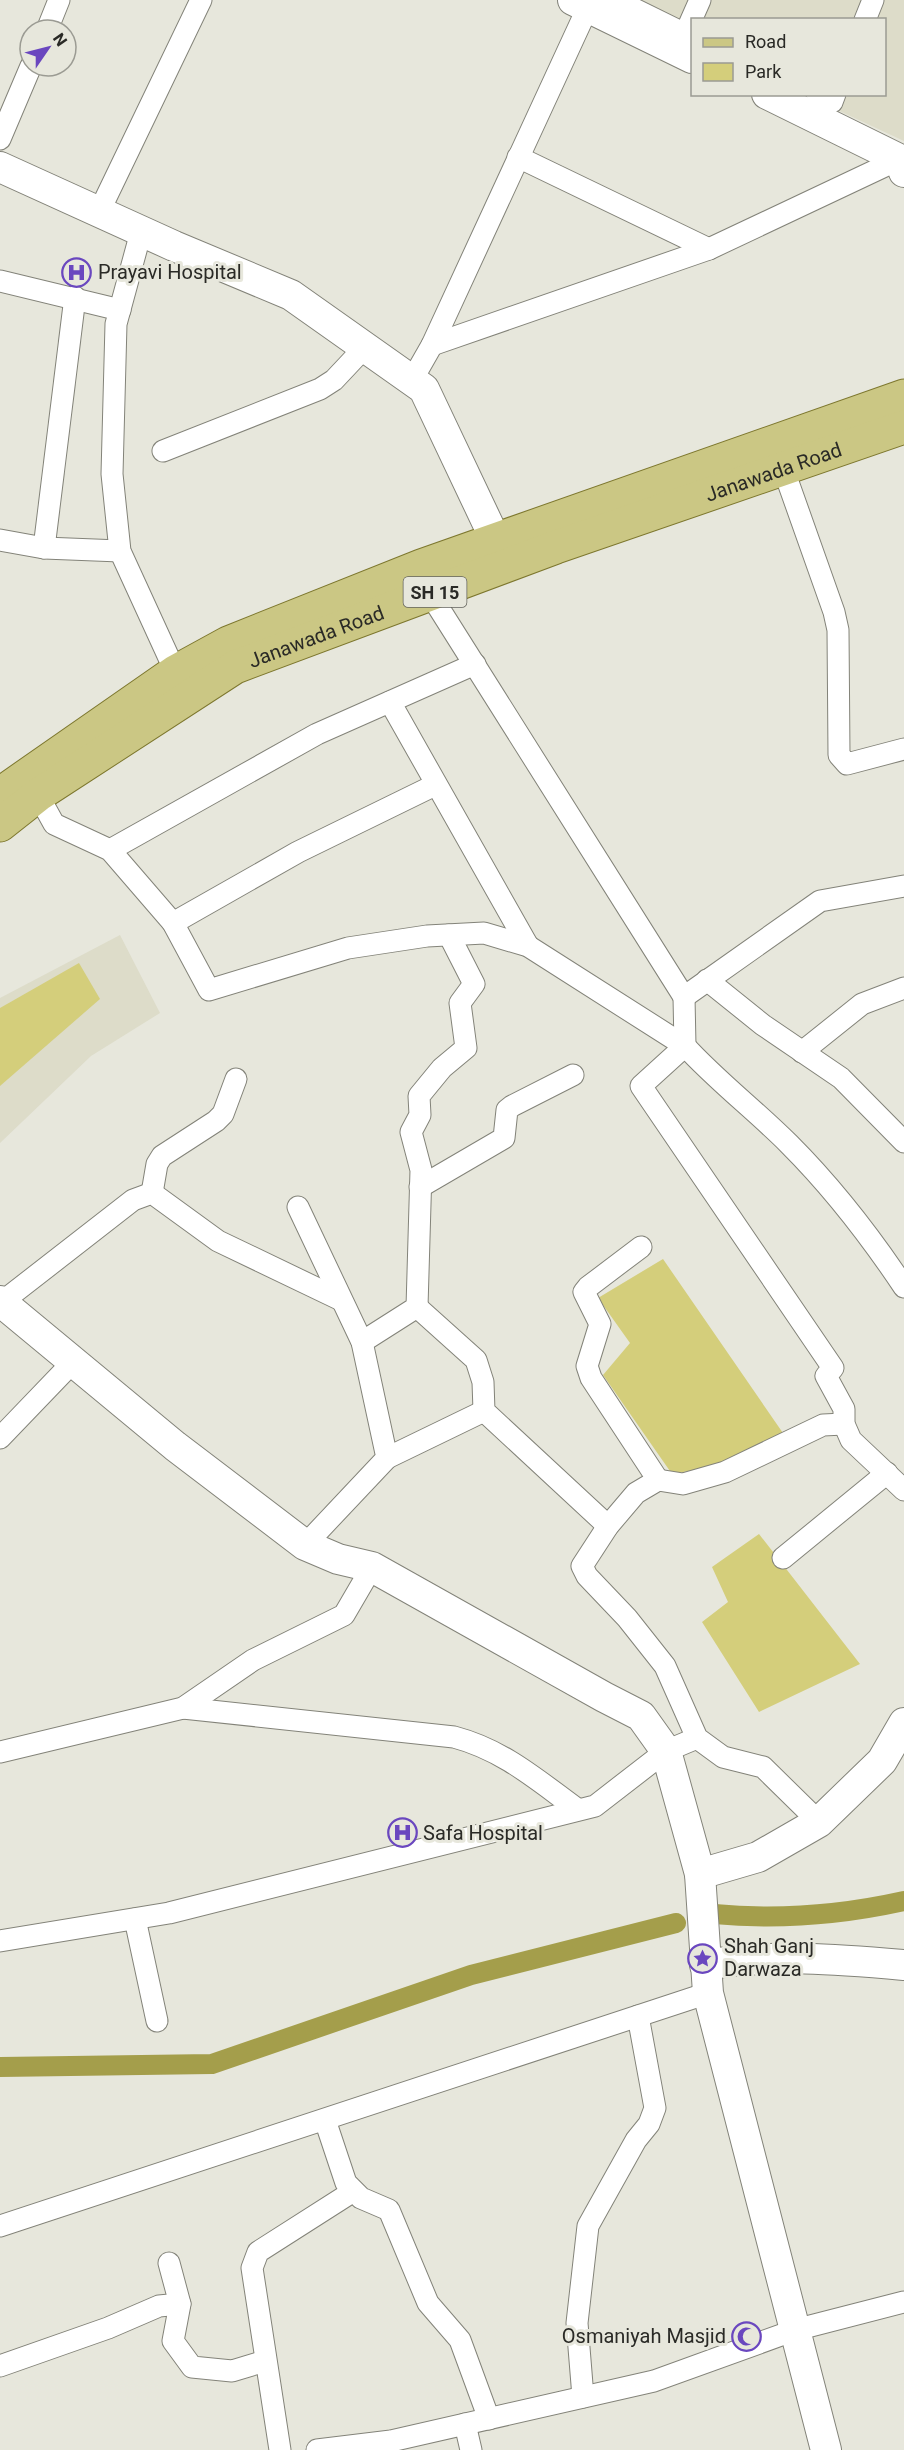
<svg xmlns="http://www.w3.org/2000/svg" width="904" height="2450" font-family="Roboto,sans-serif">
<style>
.built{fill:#dddcc9}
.green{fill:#d4ce7b}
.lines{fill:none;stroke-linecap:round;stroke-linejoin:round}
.canal{stroke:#a49e4b;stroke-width:20}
.street-casing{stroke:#838379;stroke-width:23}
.secondary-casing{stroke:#838379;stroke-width:32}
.primary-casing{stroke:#7d772e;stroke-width:35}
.street{stroke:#fff;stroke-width:21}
.secondary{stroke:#fff;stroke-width:30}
.primary{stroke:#cbc784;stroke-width:33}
.labels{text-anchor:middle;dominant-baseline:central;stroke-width:6;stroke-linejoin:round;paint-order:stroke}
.shield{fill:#e7e7dc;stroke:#63635d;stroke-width:1.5}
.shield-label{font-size:18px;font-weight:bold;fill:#2a2a26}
.poi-label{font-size:20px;fill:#2a2a26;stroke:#e7e7dc;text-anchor:start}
.street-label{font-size:20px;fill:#2a2a26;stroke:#e7e7dc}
</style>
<rect width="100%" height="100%" fill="#e7e7dc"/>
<!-- built -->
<g class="built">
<polygon points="602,0 904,0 904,141 805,95 884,94 884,20 692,20 692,42"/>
<polygon points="120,935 160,1013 91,1056 0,1143 0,998"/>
</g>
<!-- green -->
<g class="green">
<polygon points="79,963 100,999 0,1086 0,1008"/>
<polygon points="663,1259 785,1436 722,1465 672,1474 603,1375 630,1343 598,1298"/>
<polygon points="759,1534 860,1664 759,1712 702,1622 728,1602 712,1567"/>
</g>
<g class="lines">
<!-- canal -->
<g class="canal">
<path d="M714,1914C778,1920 841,1915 904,1901"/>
<polyline points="0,2067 212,2064 471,1975 676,1923"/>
</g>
<defs>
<g id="street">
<polyline points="616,0 685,34"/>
<polyline points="865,20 873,0"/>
<polyline points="47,30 59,0"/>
<polyline points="692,38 685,34 700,0"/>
<polyline points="817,94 832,102 835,94"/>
<polyline points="0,139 31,66"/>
<polyline points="518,157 709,249"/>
<polyline points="99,212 201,0"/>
<polyline points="141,232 116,324 112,474 120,551 180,682"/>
<polyline points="0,281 120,310"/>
<polyline points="432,345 709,249 904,157"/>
<polyline points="412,380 432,345 588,7"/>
<polyline points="163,451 320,389 334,380 365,347"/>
<polyline points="783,468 834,612 838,630 839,755 847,764 904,749"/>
<polyline points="0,540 44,548 120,551"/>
<polyline points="44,548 75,297"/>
<polyline points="427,584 430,594 684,997 820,901 904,886"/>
<polyline points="390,702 528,946"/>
<path d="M38,795L54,824L110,850L173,923L209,990L348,948L427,936L484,933L528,946L685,1046C717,1081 755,1110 789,1144C833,1188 870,1236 904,1287"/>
<polyline points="110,850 317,734 475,664"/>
<polyline points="173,923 298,852 435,785"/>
<polyline points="707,980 763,1025 841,1078 904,1142"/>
<polyline points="684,997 685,1046 641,1086 833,1368 826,1376 844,1409 844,1424 851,1440 904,1490"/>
<polyline points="802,1052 862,1004 904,988"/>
<polyline points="420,1187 504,1138 507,1110 512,1106 573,1075"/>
<polyline points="152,1193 157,1164 162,1156 216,1121 223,1114 236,1079"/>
<polyline points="298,1207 362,1342 387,1458 305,1545"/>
<polyline points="641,1247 588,1287 584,1292 600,1324 587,1366 591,1378 658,1480"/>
<polyline points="2,1302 133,1200 152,1193 218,1241 341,1300"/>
<polyline points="417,1307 476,1360 483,1382 484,1411 608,1526"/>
<polyline points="362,1342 417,1307 421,1170 411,1132 420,1115 419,1096 442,1068 466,1048 460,1003 474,984 449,935"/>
<polyline points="0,1438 73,1362"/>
<polyline points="387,1458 484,1411"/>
<polyline points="783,1558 887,1473"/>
<path d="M183,1708L454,1737C503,1750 536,1779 577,1809"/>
<polyline points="0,1752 183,1708 253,1660 344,1615 372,1567"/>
<polyline points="819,1822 763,1767 723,1757 697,1738 665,1666 627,1618 587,1576 582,1566 608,1526 636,1493 658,1480 683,1484 725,1472 823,1425 844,1424"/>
<polyline points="135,1919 157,2021"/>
<polyline points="0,1941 169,1913 595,1806 666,1751 697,1738"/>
<polyline points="325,2120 346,2183 361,2198 389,2210 428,2303 460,2340 489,2419"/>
<polyline points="0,2226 708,1993"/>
<polyline points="169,2263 180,2304 173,2341 192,2367 232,2371 265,2361"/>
<polyline points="0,2366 108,2328 159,2306 180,2304"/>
<polyline points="583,2397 577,2323 588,2226 636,2140 649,2124 655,2108 638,2016"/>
<polyline points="465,2424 471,2450"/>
<polyline points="280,2450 252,2268 258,2252 352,2192"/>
<polyline points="317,2450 391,2441 654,2381 795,2330 904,2302"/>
</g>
<g id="secondary">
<polyline points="573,0 692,58"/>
<polyline points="767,94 899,159 904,172"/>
<polyline points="0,167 174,246 291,295 424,389 496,541"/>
<polyline points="0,1301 175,1446 305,1545 338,1559 372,1567 604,1697 641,1716 666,1751 700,1874 708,1993 826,2450"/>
<polyline points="700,1874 758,1857 819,1822 882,1761 904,1723"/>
<path d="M705,1965C773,1954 836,1959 904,1965"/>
</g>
<g id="primary">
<polyline points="0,794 175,672 228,643 421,566 904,396"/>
<path id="s1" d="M0,825L38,795L235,667L556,547L904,427"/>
</g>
</defs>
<!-- street casing -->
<use href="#street" class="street-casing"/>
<!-- secondary casing -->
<use href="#secondary" class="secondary-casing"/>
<!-- primary casing -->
<use href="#primary" class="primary-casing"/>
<!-- street -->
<use href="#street" class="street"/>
<!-- secondary -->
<use href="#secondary" class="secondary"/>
<!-- primary -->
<use href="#primary" class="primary"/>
</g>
<!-- icons -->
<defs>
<symbol id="hospital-ring" viewBox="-11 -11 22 22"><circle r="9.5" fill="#e7e7dc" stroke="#6a47bf" stroke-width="1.5"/><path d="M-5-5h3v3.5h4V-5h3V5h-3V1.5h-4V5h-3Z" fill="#6a47bf"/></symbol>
<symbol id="sight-ring" viewBox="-11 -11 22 22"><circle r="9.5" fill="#e7e7dc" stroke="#6a47bf" stroke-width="1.5"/><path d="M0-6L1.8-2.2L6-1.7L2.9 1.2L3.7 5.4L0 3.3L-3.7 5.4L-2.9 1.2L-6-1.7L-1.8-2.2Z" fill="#6a47bf"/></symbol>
<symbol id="mosque-ring" viewBox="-11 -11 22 22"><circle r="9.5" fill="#e7e7dc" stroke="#6a47bf" stroke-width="1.5"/><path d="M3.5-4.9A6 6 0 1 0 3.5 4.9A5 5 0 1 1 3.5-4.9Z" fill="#6a47bf"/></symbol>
</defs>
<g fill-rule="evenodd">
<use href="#hospital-ring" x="60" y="256" width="33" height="33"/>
<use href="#hospital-ring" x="386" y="1816" width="33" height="33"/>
<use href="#sight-ring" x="686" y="1942" width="33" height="33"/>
<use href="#mosque-ring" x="730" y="2320" width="33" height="33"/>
</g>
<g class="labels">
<!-- shield labels -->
<rect class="shield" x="403.5" y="577" width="63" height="30" rx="4.5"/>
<g class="shield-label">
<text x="435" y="592">SH 15</text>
</g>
<!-- poi labels -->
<g class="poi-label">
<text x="98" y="272">Prayavi Hospital</text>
<text x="423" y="1833">Safa Hospital</text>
<text x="724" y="1946">Shah Ganj<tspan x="724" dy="23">Darwaza</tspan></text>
<text x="726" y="2336" text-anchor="end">Osmaniyah Masjid</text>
</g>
<!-- street labels -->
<g class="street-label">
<text stroke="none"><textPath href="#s1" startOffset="856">Janawada Road</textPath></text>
<text stroke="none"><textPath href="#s1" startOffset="370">Janawada Road</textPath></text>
</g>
</g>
<!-- legend -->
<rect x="691" y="18" width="195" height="78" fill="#e7e7dc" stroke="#9b9b93" stroke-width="1.5"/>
<rect x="703" y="38" width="30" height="9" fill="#cbc784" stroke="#9b9b93" stroke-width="1.5"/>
<text x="745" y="48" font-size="18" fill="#2a2a26">Road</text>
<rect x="703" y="63" width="30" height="18" fill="#d4ce7b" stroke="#9b9b93" stroke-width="1.5"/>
<text x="745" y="78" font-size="18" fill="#2a2a26">Park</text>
<!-- north arrow -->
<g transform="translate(48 48) rotate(55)"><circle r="28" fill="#e7e7dc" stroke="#9b9b93" stroke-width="1.5"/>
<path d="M0-4.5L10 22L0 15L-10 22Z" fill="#6a47bf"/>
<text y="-9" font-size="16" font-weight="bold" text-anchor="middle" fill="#2a2a26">N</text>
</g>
</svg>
